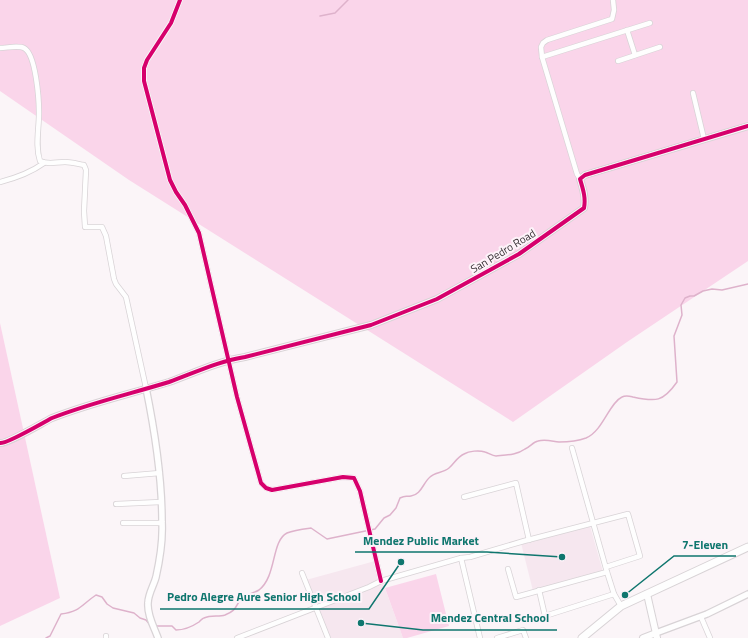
<svg xmlns="http://www.w3.org/2000/svg" width="748" height="638" font-family="'Titillium Web',sans-serif">
<style>
.built{fill:#f6e7ef}
.green{fill:#fad5ea}
.lines{fill:none;stroke-linecap:round;stroke-linejoin:round}
.stream{stroke:#deb2cb;stroke-width:1.5}
.minor-casing{stroke:#d8d3d6;stroke-width:6}
.tertiary-casing{stroke:#d8d3d6;stroke-width:8}
.secondary-casing{stroke:#d8d3d6;stroke-width:8}
.primary-casing{stroke:#d8d3d6;stroke-width:9}
.minor{stroke:#fefefe;stroke-width:4.5}
.tertiary{stroke:#fefefe;stroke-width:5.5}
.secondary{stroke:#fefefe;stroke-width:6}
.primary{stroke:#fefefe;stroke-width:7}
.cycleway-casing{stroke:#fdf3f9;stroke-width:6}
.cycleway{stroke:#d6006c;stroke-width:4}
.labels{text-anchor:middle;dominant-baseline:central;stroke-width:4;stroke-linejoin:round;paint-order:stroke}
.street-label{font-size:11px;fill:#332d31;stroke:#fdf3f9}
.leader{fill:none;stroke:#0f766e;stroke-width:1.5}
.callout-dot{fill:#0f766e;stroke:#fdf3f9;stroke-width:1.5}
.callout-label{font-size:12px;text-anchor:middle;font-weight:bold;fill:#0f766e;stroke:#fdf3f9;stroke-width:4;stroke-linejoin:round;paint-order:stroke}
</style>
<rect width="100%" height="100%" fill="#fbf5f8"/>
<!-- built -->
<g class="built">
<polygon points="590,526 603,572 533,591 521,543"/>
<polygon points="375,561 403,638 331,638 306,580"/>
</g>
<!-- green -->
<g class="green">
<polygon points="0,0 748,0 748,261 627,342 513,422 129,180 0,91"/>
<polygon points="0,323 60,598 0,626"/>
<polygon points="436,574 449,626 407,638 403,638 385,588"/>
</g>
<g class="lines">
<!-- stream -->
<g class="stream">
<polyline points="320,16 335,13 348,0"/>
<path d="M154,626H172L176,630C184,630 193,626 199,622C200,621 203,618 204,618C211,615 219,617 225,615C238,610 235,605 242,598C247,594 254,593 259,590C277,576 271,541 287,533C294,530 303,529 311,528L327,539L375,529L384,518L390,515L396,508L400,498C406,495 406,497 411,496C421,495 423,483 430,477C435,472 443,473 449,468C454,464 457,457 464,454C469,451 479,450 485,452C489,453 492,456 496,456C506,455 517,455 525,449C530,447 533,442 538,441C545,439 551,441 559,442C567,442 578,441 586,438C603,431 609,403 622,397C626,395 629,396 633,397C656,402 663,402 677,382L674,336L682,315L681,305L685,298L690,296H694L703,291L712,289L722,290L748,284"/>
<path d="M46,638L50,636L61,614C80,612 81,605 96,595L102,597L107,604L113,608L134,613L140,618L146,620L151,626"/>
</g>
<defs>
<g id="minor">
<polyline points="180,0 171,23 147,60 144,68 144,81 170,180 176,192 185,205 199,233 237,397 261,483 266,488 272,490 343,477 354,478 360,491 381,581"/>
<polyline points="627,30 635,55"/>
<path d="M0,48C7,48 18,45 24,48C36,54 39,100 39,113C39,129 35,146 40,161C48,165 56,162 65,162C71,162 78,164 84,165L86,170L84,211L85,227H102L106,236L114,279L116,284L126,297L146,388"/>
<polyline points="542,57 650,23"/>
<polyline points="618,61 660,47"/>
<polyline points="693,93 704,139"/>
<polyline points="580,179 577,174 542,57 541,47 543,43 547,40 612,19 614,10 613,0"/>
<path d="M0,182C16,178 30,173 44,163"/>
<polyline points="572,448 607,572 614,594 621,606"/>
<polyline points="124,476 160,473"/>
<polyline points="464,497 516,483 529,540"/>
<polyline points="116,504 161,502"/>
<polyline points="123,523 162,523"/>
<polyline points="508,569 516,597 607,572"/>
<polyline points="302,573 328,638"/>
<polyline points="539,590 545,616 614,594"/>
<polyline points="701,617 710,638"/>
<polyline points="106,636 106,638"/>
<polyline points="237,638 369,587 381,581 461,558"/>
<polyline points="480,638 461,558 470,557 524,541 628,514 640,556 606,567"/>
<polyline points="497,638 523,630 526,638"/>
</g>
<g id="tertiary">
<path d="M146,388C155,432 162,477 162,522C163,540 160,559 156,577C154,585 148,594 148,603C147,615 154,627 158,638"/>
<path d="M0,443C7,444 42,423 52,418C90,403 130,394 169,382C194,373 219,361 245,357L371,325L437,299L519,254L584,208C586,198 583,189 580,179L585,175L748,126"/>
<polyline points="656,633 707,614 748,594"/>
</g>
<g id="secondary">
<polyline points="647,594 657,638"/>
<polyline points="643,638 656,633"/>
</g>
<polyline id="primary" points="582,638 621,606 748,547"/>
</defs>
<!-- minor casing -->
<use href="#minor" class="minor-casing"/>
<!-- tertiary casing -->
<use href="#tertiary" class="tertiary-casing"/>
<!-- secondary casing -->
<use href="#secondary" class="secondary-casing"/>
<!-- primary casing -->
<use href="#primary" class="primary-casing"/>
<!-- minor -->
<use href="#minor" class="minor"/>
<!-- tertiary -->
<use href="#tertiary" class="tertiary"/>
<!-- secondary -->
<use href="#secondary" class="secondary"/>
<!-- primary -->
<use href="#primary" class="primary"/>
<defs>
<g id="cycleway">
<polyline points="180,0 171,23 147,60 144,68 144,81 170,180 176,192 185,205 199,233 237,397 261,483 266,488 272,490 343,477 354,478 360,491 381,581"/>
<path d="M0,443C7,444 42,423 52,418C90,403 130,394 169,382C194,373 219,361 245,357L371,325L437,299L519,254L584,208C586,198 583,189 580,179L585,175L748,126"/>
</g>
</defs>
<!-- cycleway casing -->
<use href="#cycleway" class="cycleway-casing"/>
<!-- cycleway -->
<use href="#cycleway" class="cycleway"/>
</g>
<g class="labels">
<!-- street labels -->
<g class="street-label">
<text transform="translate(503 251) rotate(-31)">San Pedro Road</text>
</g>
</g>
<!-- callouts -->
<path class="leader" d="M562 557L487 552H355M625 595L674 556H736M401 562L369 609H160M361 623L423 630H557"/>
<g class="callout-dot">
<circle cx="562" cy="557" r="4"/>
<circle cx="625" cy="595" r="4"/>
<circle cx="401" cy="562" r="4"/>
<circle cx="361" cy="623" r="4"/>
</g>
<g class="callout-label">
<text x="421" y="545">Mendez Public Market</text>
<text x="705" y="549">7-Eleven</text>
<text x="264" y="601">Pedro Alegre Aure Senior High School</text>
<text x="490" y="622">Mendez Central School</text>
</g>
</svg>
